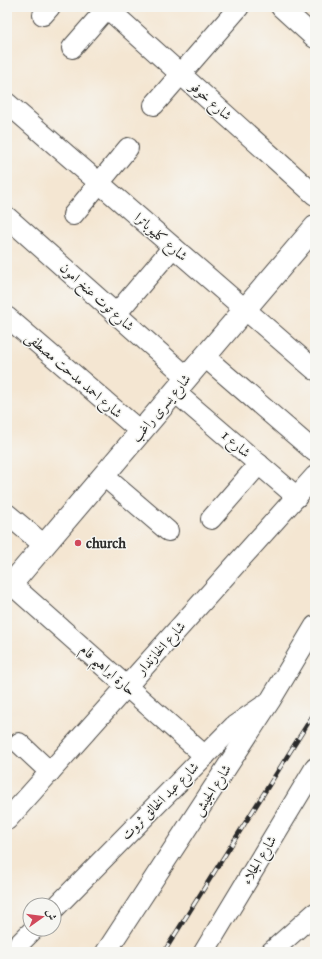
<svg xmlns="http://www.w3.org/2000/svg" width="322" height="959" font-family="'IM FELL Great Primer',Amiri,serif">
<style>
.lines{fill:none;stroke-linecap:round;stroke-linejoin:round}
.minor-casing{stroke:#494744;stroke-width:22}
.major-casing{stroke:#494744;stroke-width:24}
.minor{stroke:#fff;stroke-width:20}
.major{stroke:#fff;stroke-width:22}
.rail-casing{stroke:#2b2b2b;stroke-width:4.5}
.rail{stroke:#f6f6f2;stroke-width:3;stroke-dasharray:9;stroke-linecap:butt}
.poi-dot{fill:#d1495b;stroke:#f6f6f2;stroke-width:1.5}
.labels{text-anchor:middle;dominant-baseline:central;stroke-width:3;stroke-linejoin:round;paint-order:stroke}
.street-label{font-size:14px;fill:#2b2b2b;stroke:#f6f6f2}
.poi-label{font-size:14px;font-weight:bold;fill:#2b2b2b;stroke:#f6f6f2;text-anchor:start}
</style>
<rect width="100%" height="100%" fill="#f6f6f2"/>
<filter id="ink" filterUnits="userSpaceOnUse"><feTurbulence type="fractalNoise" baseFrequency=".025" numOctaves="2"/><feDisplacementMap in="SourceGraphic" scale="8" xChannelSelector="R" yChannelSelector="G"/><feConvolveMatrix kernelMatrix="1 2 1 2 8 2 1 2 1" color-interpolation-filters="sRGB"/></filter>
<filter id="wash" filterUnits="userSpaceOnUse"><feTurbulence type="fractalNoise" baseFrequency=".012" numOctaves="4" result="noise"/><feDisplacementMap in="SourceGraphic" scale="16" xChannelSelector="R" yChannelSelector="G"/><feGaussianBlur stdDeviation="0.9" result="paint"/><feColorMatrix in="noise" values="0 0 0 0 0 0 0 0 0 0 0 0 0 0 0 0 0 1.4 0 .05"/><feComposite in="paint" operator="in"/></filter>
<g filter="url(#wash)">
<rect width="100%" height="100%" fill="#f4e6d2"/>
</g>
<g filter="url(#ink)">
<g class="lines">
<defs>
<g id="minor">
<polyline points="106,7 315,195"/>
<polyline points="281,7 315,38"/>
<polyline points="43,15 50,7"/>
<polyline points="72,48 107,8"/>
<polyline points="7,103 315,370"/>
<polyline points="154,105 239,7"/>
<polyline points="73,215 128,148"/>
<polyline points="7,217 187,377"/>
<polyline points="116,314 173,247"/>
<polyline points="7,317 141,432"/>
<polyline points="205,357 315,452"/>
<polyline points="175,392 297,497"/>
<polyline points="104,476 168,531"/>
<polyline points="7,514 44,545"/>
<polyline points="211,519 259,464"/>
<polyline points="11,584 205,756"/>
<polyline points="19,743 50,772"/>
<polyline points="7,820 315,476"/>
<polyline points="54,909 234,726 263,706"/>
<polyline points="11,952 34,929"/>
<polyline points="106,952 270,701 315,626"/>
<polyline points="204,952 315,768"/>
<polyline points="271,952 315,913"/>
</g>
<polyline id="major" points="7,589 315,227"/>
</defs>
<!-- minor casing -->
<use href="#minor" class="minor-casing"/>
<!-- major casing -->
<use href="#major" class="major-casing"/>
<!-- minor -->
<use href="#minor" class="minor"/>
<!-- major -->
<use href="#major" class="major"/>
<defs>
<polyline id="rail" points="164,952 315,712"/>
</defs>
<!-- rail casing -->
<use href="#rail" class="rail-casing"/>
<!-- rail -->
<use href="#rail" class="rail"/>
</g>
</g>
<!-- markers -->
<circle class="poi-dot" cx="78" cy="543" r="4"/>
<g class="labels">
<!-- street labels -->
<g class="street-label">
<text transform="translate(211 101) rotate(42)">شارع خوفو</text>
<text transform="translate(161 237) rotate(41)">شارع كليوباترا</text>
<text transform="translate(97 297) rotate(42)">شارع توت عنخ امون</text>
<text transform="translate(74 375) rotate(41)">شارع احمد مدحت مصطفى</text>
<text transform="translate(161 408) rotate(-50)">شارع يسرى راغب</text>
<text transform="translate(236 444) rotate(41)">شارع 1</text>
<text transform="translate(161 648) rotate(-48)">شارع الخازندار</text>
<text transform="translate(108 670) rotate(42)">حارة ابراهيم فام</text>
<text transform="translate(212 790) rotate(-57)">شارع الجيش</text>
<text transform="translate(160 801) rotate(-45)">شارع عبد الخالق ثروت</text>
<text transform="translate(259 860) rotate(-59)">شارع الجلاء</text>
</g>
<!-- poi labels -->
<g class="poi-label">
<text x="86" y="543">church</text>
</g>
</g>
<!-- margin -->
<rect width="322" height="959" fill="none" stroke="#f6f6f2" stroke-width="24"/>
<!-- north arrow -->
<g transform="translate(42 917) rotate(76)"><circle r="19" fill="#f6f6f2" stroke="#a5a5a2"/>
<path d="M0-3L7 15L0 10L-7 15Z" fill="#d1495b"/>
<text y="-6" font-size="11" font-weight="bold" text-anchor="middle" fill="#2b2b2b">ش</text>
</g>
</svg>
